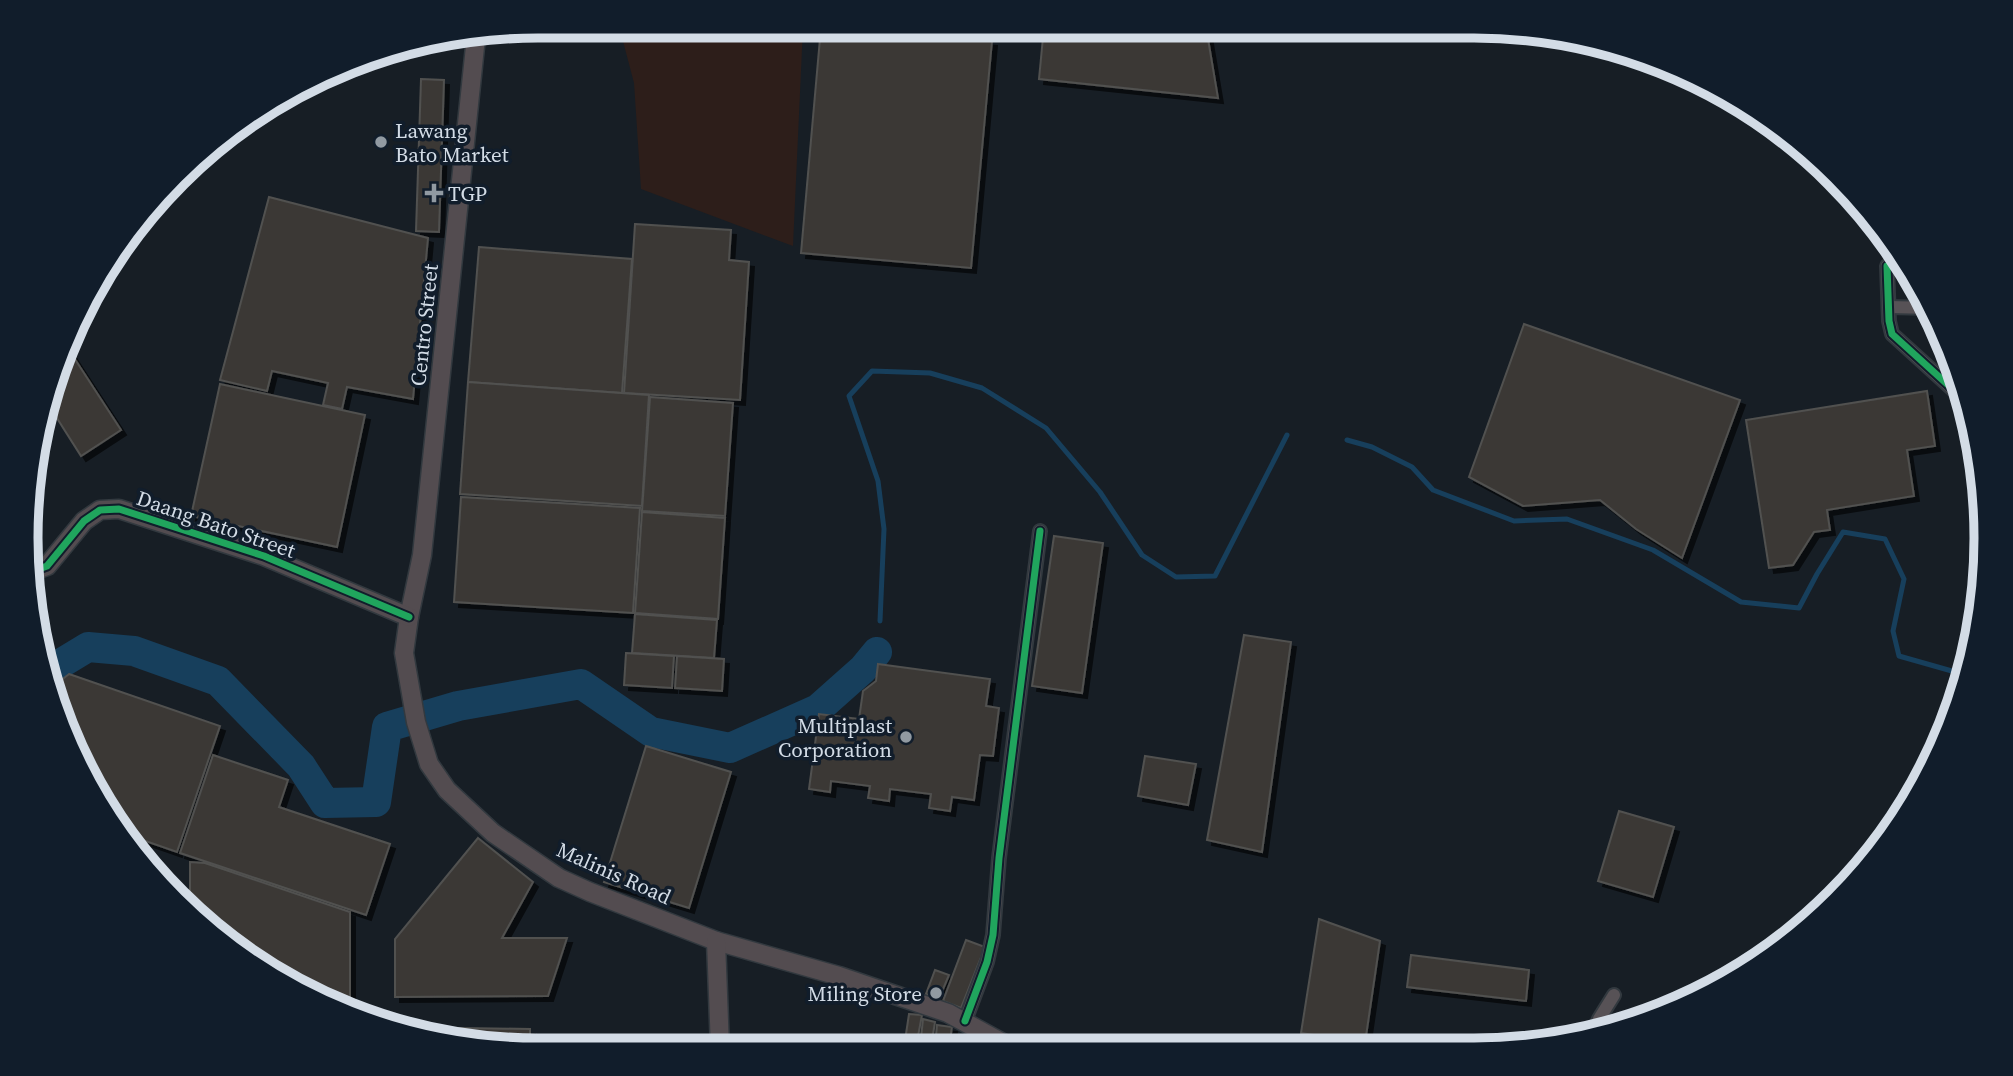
<svg xmlns="http://www.w3.org/2000/svg" width="2013" height="1076" font-family="'Source Serif 4',serif">
<style>
.commercial{fill:#2d1e1a}
.lines{fill:none;stroke-linecap:round;stroke-linejoin:round}
.stream{stroke:#173f5c;stroke-width:5}
.river{stroke:#173f5c;stroke-width:30}
.building{fill:#3b3936;stroke:#515150;stroke-width:2;filter:url(#shadow)}
.street-casing{stroke:#32393f;stroke-width:16}
.secondary-casing{stroke:#32393f;stroke-width:21}
.street{stroke:#575256;stroke-width:12}
.secondary{stroke:#534c50;stroke-width:18}
.cycleway-casing{stroke:#111d2b;stroke-width:11}
.cycleway{stroke:#20a55d;stroke-width:7}
.poi-dot{fill:#919aa2;stroke:#111d2b;stroke-width:2.5}
.labels{text-anchor:middle;dominant-baseline:central;stroke-width:7;stroke-linejoin:round;paint-order:stroke}
.poi-label{font-size:21px;fill:#d3dce6;stroke:#111d2b;text-anchor:start}
.street-label{font-size:21px;fill:#d3dce6;stroke:#111d2b}
.rim{fill:none;stroke:#d3dce6;stroke-width:9}
</style>
<defs>
<filter id="shadow"><feDropShadow dx="5" dy="5" stdDeviation="0" flood-color="#0009"/></filter>
</defs>
<rect width="100%" height="100%" fill="#171e25"/>
<!-- commercial -->
<polygon class="commercial" points="619,26 803,27 793,246 641,189 634,83"/>
<g class="lines">
<!-- stream -->
<g class="stream">
<polyline points="1347,440 1372,447 1412,467 1433,490 1514,521 1567,519 1653,550 1741,602 1799,608 1817,574 1843,532 1885,539 1904,579 1893,631 1899,656 1966,675"/>
<polyline points="880,621 884,529 878,481 849,396 872,371 930,373 982,388 1046,428 1100,492 1142,555 1176,577 1215,576 1287,435"/>
</g>
<!-- river -->
<polyline class="river" points="50,670 88,647 134,651 218,681 301,766 325,803 376,802 387,727 458,706 581,684 651,732 730,748 818,709 863,669 877,652"/>
</g>
<!-- building -->
<g class="building">
<polygon points="821,27 992,41 971,268 801,253"/>
<polygon points="857,27 974,27 973,37"/>
<polygon points="1044,27 1206,27 1218,98 1039,79"/>
<polygon points="421,79 444,80 439,232 416,231"/>
<polygon points="269,197 428,238 413,399 347,387 342,409 323,405 328,383 272,371 267,391 220,380"/>
<polygon points="635,224 731,230 729,260 749,262 740,400 624,393"/>
<polygon points="479,247 632,259 622,393 468,382"/>
<polygon points="1524,324 1740,400 1682,558 1636,529 1600,500 1523,506 1469,477"/>
<polygon points="69,350 121,430 81,456 46,401"/>
<polygon points="468,382 649,395 642,506 460,494"/>
<polygon points="220,384 365,415 337,547 191,516"/>
<polygon points="1927,391 1935,446 1907,450 1914,496 1827,510 1830,530 1814,532 1793,565 1769,568 1746,420"/>
<polygon points="650,397 733,403 725,516 642,511"/>
<polygon points="461,497 640,508 633,613 454,602"/>
<polygon points="642,512 725,518 718,619 635,613"/>
<polygon points="1054,536 1103,543 1082,693 1032,686"/>
<polygon points="635,614 717,620 714,658 632,653"/>
<polygon points="1244,635 1291,642 1262,852 1207,840"/>
<polygon points="626,653 674,656 672,688 624,685"/>
<polygon points="677,656 724,659 722,691 675,688"/>
<polygon points="878,664 990,679 986,706 999,708 993,756 980,755 974,800 952,797 950,811 929,808 931,794 890,789 889,801 868,798 870,786 831,781 830,792 809,789 819,714 859,719 863,691 876,681"/>
<polygon points="69,674 220,726 177,852 128,835 65,734 54,686"/>
<polygon points="646,746 731,772 689,908 604,882"/>
<polygon points="213,755 288,780 279,807 390,844 366,915 180,853"/>
<polygon points="1145,756 1196,764 1188,805 1138,796"/>
<polygon points="1619,811 1674,827 1653,897 1598,881"/>
<polygon points="478,838 533,882 502,938 567,938 548,996 395,997 395,939"/>
<polygon points="190,862 205,863 350,912 350,1001 331,1001 282,981 190,905"/>
<polygon points="1319,919 1380,941 1365,1043 1301,1033"/>
<polygon points="966,940 985,947 961,1008 943,1001"/>
<polygon points="1411,955 1529,970 1526,1001 1407,987"/>
<polygon points="935,970 949,975 939,999 926,994"/>
<polygon points="909,1014 922,1015 916,1047 904,1047"/>
<polygon points="923,1019 935,1022 931,1047 920,1047"/>
<polygon points="937,1025 952,1027 949,1047 935,1047"/>
<polygon points="393,1027 530,1029 530,1049 505,1049 405,1032"/>
</g>
<g class="lines">
<defs>
<g id="street">
<polyline points="1906,267 1887,266 1889,321 1892,334 1969,404"/>
<polyline points="1889,307 1931,308"/>
<polyline points="965,1021 987,962 993,935 999,858 1040,531"/>
<polyline points="1594,1031 1599,1019 1614,995"/>
</g>
<g id="secondary">
<polyline points="476,37 422,555 409,617 404,653 416,722 429,764 447,790 493,833 559,878 590,892 716,941 839,976 948,1013 1010,1047"/>
<polyline points="28,573 47,566 84,521 100,510 119,509 264,556 409,617"/>
<polyline points="716,941 720,1048"/>
</g>
</defs>
<!-- street casing -->
<use href="#street" class="street-casing"/>
<!-- secondary casing -->
<use href="#secondary" class="secondary-casing"/>
<!-- street -->
<use href="#street" class="street"/>
<!-- secondary -->
<use href="#secondary" class="secondary"/>
<defs>
<g id="cycleway">
<polyline points="1906,267 1887,266 1889,321 1892,334 1969,404"/>
<polyline points="28,573 47,566 84,521 100,510 119,509 264,556 409,617"/>
<polyline points="965,1021 987,962 993,935 999,858 1040,531"/>
</g>
</defs>
<!-- cycleway casing -->
<use href="#cycleway" class="cycleway-casing"/>
<!-- cycleway -->
<use href="#cycleway" class="cycleway"/>
</g>
<!-- markers -->
<g class="poi-dot">
<circle cx="381" cy="142" r="7"/>
<path d="M430.5 182.5h7v7h7v7h-7v7h-7v-7h-7v-7h7z"/>
<circle cx="906" cy="737" r="7"/>
<circle cx="936" cy="993" r="7"/>
</g>
<g class="labels">
<!-- poi labels -->
<g class="poi-label">
<text x="395" y="130">Lawang<tspan x="395" dy="24">Bato Market</tspan></text>
<text x="448" y="193">TGP</text>
<text x="892" y="725" text-anchor="end">Multiplast<tspan x="892" dy="24">Corporation</tspan></text>
<text x="922" y="993" text-anchor="end">Miling Store</text>
</g>
<!-- street labels -->
<g class="street-label">
<text transform="translate(424 325) rotate(-84)">Centro Street</text>
<text transform="translate(216 524) rotate(19)">Daang Bato Street</text>
<text transform="translate(614 873) rotate(24)">Malinis Road</text>
</g>
</g>
<!-- crop -->
<path d="M0 0H2013V1076H0ZM538 38H1474A500 500 0 0 1 1974 538V538A500 500 0 0 1 1474 1038H538A500 500 0 0 1 38 538V538A500 500 0 0 1 538 38Z" fill="#111d2b" fill-rule="evenodd"/>
<path class="rim" d="M538 38H1474A500 500 0 0 1 1974 538V538A500 500 0 0 1 1474 1038H538A500 500 0 0 1 38 538V538A500 500 0 0 1 538 38Z"/>
</svg>
